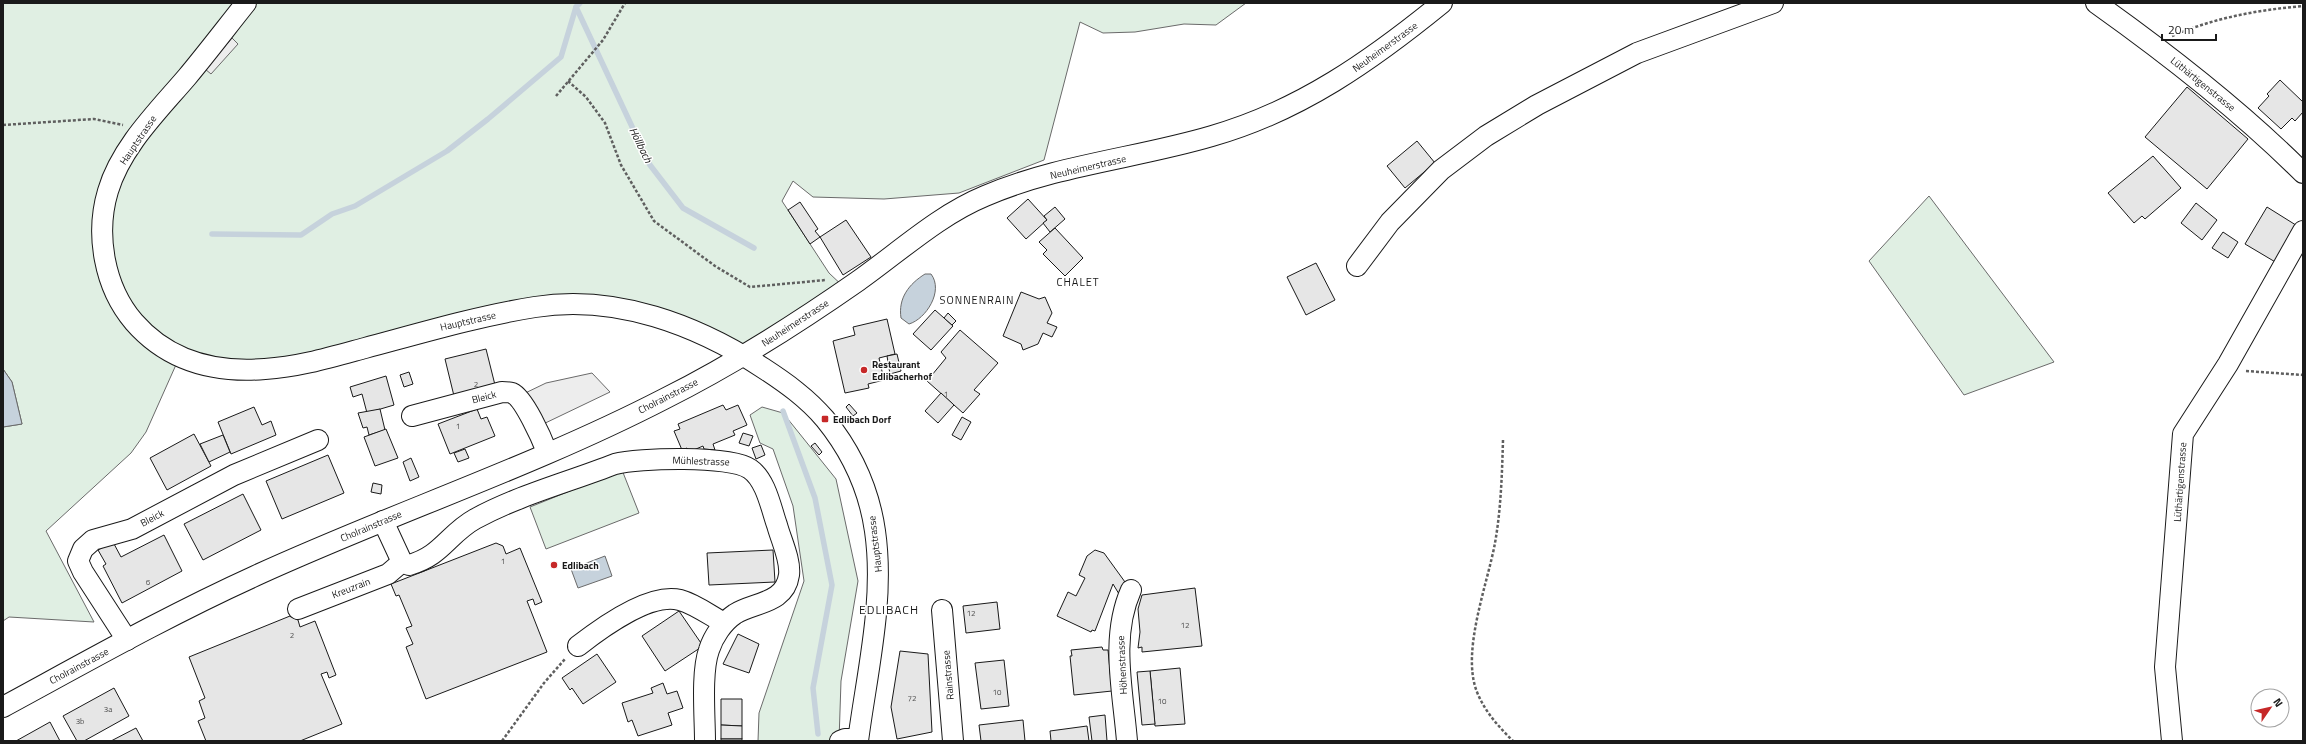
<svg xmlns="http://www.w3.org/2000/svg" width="2306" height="744" font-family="'Titillium Web',sans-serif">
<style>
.green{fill:#e0efe3;stroke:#6a6a6a}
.parking{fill:#ededed;stroke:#6a6a6a}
.water{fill:#c6d2dc;stroke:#6a6a6a}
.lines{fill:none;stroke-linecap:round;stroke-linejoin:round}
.stream{stroke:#c6d2dc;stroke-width:5.5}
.building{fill:#e6e6e6;stroke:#1a1a1a}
.minor-casing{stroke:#1a1a1a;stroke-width:22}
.path{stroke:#5f5f5f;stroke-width:2.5;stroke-dasharray:3 2;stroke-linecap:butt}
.minor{stroke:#fff;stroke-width:20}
.poi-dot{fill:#c62828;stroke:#fff;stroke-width:1.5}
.labels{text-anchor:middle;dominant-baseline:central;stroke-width:3;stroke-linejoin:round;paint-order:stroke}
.number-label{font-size:8px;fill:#4d4d4d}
.street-label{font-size:10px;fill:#1a1a1a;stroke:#fff}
.poi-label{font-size:10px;font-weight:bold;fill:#1a1a1a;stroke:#fff;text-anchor:start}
.water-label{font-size:11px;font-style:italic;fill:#1a1a1a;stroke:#fff}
.neighbourhood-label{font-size:11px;letter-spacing:1px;fill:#1a1a1a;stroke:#fff}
.quarter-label{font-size:12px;letter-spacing:1px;fill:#1a1a1a;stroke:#fff}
</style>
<rect width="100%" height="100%" fill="#fff"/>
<!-- green -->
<g class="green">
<polygon points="3,3 1246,3 1216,25 1184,24 1135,32 1103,33 1080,22 1044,160 959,193 884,199 813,197 793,181 782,201 829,273 846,289 745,356 714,338 565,304 307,363 179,358 146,432 131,453 46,531 94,622 9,617 3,621 3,427 22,424 12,382 3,369"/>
<polygon points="1929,196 2054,362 1964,395 1869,261"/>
<polygon points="762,407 783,413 836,479 858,581 841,681 839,741 758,741 759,713 804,581 793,506 773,449 760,443 750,415"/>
<polygon points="622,470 639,513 546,549 530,507"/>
</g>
<!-- parking -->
<g class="parking">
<polygon points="232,38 238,44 211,74 205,69"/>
<polygon points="592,373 610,392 537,427 517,397 546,383"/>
</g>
<!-- water -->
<g class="water">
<path d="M925,274H931C944,291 926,319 909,324L901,318C898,298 909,284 925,274Z"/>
<polygon points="3,369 12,382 22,424 3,427"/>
<polygon points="605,556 612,576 578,588 571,569"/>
</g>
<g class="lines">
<!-- stream -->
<g class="stream">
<polyline points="580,3 576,7 650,165 683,208 754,248"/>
<polyline points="212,234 301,235 332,214 355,206 447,151 488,119 561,57 576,7"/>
<polyline points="783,411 815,498 832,585 813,688 818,734"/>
</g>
</g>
<!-- building -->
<g class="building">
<polygon points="2280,80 2303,102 2303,112 2295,121 2292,118 2281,129 2258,108 2269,96 2267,94"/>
<polygon points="2187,87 2248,139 2207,189 2145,137"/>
<polygon points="1417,141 1435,163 1405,188 1387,166"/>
<polygon points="2153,156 2181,188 2145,219 2142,216 2134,223 2108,193"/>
<polygon points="1028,199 1047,220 1026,239 1007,218"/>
<polygon points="800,202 818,229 815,231 820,237 810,244 788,210"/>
<polygon points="2196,203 2217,220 2202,240 2181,223"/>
<polygon points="1055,207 1065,219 1050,232 1043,223 1047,220 1044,216"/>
<polygon points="2267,207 2299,227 2277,263 2245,244"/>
<polygon points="846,220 871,257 843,275 820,237"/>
<polygon points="1055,228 1083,258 1065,276 1043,254 1047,250 1039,242"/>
<polygon points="2223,232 2238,242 2228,258 2212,248"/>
<polygon points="1316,263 1335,300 1306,315 1287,277"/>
<polygon points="1021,292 1039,299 1045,297 1052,313 1047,323 1057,327 1052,337 1043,333 1038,344 1023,350 1021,344 1003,336"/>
<polygon points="935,310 953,326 931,350 913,334"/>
<polygon points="948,313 956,321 952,325 944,318"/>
<polygon points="887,319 895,354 879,358 884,380 868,384 869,388 845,393 833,341 855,335 853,327"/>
<polygon points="960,330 998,363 974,390 980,394 963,413 927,381 946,358 941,352"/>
<polygon points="486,349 495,385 454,396 445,359"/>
<polygon points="897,354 901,371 890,374 887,356"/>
<polygon points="409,372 413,384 404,387 400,375"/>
<polygon points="386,376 394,405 367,413 362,394 353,397 350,387"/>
<polygon points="941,393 954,405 938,423 925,411"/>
<polygon points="849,404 857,413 853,416 846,407"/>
<polygon points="723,405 726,410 738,405 747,425 733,431 735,435 713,444 715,450 704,449 703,446 689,452 687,448 682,450 674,431 680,429 678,424"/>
<polygon points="254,407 262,425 271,421 276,435 231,454 218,422"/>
<polygon points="380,409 385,430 369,435 367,427 363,428 358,413"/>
<polygon points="477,409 481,419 487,417 495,436 450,454 438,424"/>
<polygon points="962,417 971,422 961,440 952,435"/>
<polygon points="386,429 398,458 375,466 364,437"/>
<polygon points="743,433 753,436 749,446 739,443"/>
<polygon points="194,434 211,466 167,490 150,458"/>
<polygon points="223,435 230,452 209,462 200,444"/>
<polygon points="815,443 822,452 819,455 811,446"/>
<polygon points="761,445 765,455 756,459 752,448"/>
<polygon points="465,449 469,458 458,462 454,453"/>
<polygon points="328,455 344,493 282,519 266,481"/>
<polygon points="411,458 419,477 410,481 403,462"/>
<polygon points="373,483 382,485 381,494 371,492"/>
<polygon points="243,494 261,530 203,560 184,524"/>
<polygon points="164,535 182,571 122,603 103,566 106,564 98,550 113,542 121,557"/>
<polygon points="496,543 503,546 506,554 520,548 542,602 535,605 533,599 527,601 547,652 426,699 406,647 413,644 406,628 412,626 399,595 396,596 391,584"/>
<polygon points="773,550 775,582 709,585 707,553"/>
<polygon points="1095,550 1104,553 1125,582 1119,594 1113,584 1095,631 1092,630 1091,632 1057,616 1068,592 1076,596 1085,578 1079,575 1087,556"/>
<polygon points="1195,588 1202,646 1142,652 1142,647 1138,648 1140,632 1138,609 1142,595"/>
<polygon points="997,602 1000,629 966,633 963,606"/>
<polygon points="679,611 703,646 665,671 642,636"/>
<polygon points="290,616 298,620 300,627 315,621 336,675 329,678 327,672 321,674 342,724 300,741 206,741 198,721 205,718 199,701 205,698 189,657"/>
<polygon points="738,634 759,644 749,673 723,664"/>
<polygon points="1102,647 1103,650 1108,650 1112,691 1074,695 1070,656 1072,656 1071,650"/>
<polygon points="900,651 928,654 932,732 897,739 891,707"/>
<polygon points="597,654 616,682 583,704 572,688 570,690 562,678"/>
<polygon points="1004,660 1009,706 981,709 975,663"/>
<polygon points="1180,668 1185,724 1155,726 1150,671"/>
<polygon points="1150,671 1155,724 1142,725 1137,672"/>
<polygon points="663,683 667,694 677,691 683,708 668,713 672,725 638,736 632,720 628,722 622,703 653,693 651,688"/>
<polygon points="114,688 129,716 84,741 77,741 63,716"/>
<polygon points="721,699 742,699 742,726 721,725"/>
<polygon points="1105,715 1107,741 1092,741 1089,717"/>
<polygon points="1023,720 1025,741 981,741 979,725"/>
<polygon points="50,722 60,741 16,741"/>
<polygon points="721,725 742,726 742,739 721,739"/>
<polygon points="1087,726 1089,741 1051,741 1050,731"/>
<polygon points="136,728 143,741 111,741"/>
<rect x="721" y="739" width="21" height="2"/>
</g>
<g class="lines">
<defs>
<g id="minor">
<path d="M246,3C226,28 207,53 187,77C158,111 121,147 108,191C95,234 104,287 134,322C168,361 215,373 265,369C299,367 332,357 365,348C421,333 478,316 535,307C616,294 697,325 763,368C786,383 807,398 825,419C851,451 869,489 875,531C885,600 867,672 858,741"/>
<path d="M2096,3C2169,55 2240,110 2303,173"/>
<polyline points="1357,266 1390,222 1441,170 1486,136 1537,105 1637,53 1773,3"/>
<path d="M412,416L502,392C505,392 509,392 512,393C524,398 542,439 547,452"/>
<path d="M383,521L402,562L409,565C442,556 448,534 475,519C519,495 569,482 615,464C638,458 730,455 750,469C766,480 771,508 777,525C781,540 791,560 789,575C785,604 754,602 735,614C723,622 713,637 709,650C701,672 705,717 705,741"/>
<polyline points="298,609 388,574 402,562"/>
<polyline points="942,610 953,741"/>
<polyline points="127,640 83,572 78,561 83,549 93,540 132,529 234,475 318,440"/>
<path d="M578,646C601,628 650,592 680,600C695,604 711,616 724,623"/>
<path d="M3,707C86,662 169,615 255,576C390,514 532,467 664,399C732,365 795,325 858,281C899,252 939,215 985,196C1057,165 1138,158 1212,136C1300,111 1372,60 1442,3"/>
<polyline points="840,741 845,739 858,739"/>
<path d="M1127,741C1123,691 1110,637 1131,590"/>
<polyline points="2172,741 2165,667 2183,434 2228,364 2303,231"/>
</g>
</defs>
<!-- minor casing -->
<use href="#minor" class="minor-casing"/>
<!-- path -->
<g class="path">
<path d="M2172,36C2214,18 2257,10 2303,6"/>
<polyline points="568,81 586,97 605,123 621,165 654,221 715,266 750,287 826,280"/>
<polyline points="556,96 603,40 625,3"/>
<polyline points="3,125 94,119 123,125"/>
<polyline points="2246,371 2303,375"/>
<path d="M1503,440C1502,474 1501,509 1495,543C1487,586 1461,652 1477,692C1485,712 1499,727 1513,741"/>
<polyline points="502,741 544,683 565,659"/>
</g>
<!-- minor -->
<use href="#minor" class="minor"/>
</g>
<!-- markers -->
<g class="poi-dot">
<circle cx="864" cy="370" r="4"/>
<rect x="821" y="415" width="8" height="8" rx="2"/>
<circle cx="554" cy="565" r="4"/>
</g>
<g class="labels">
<!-- number labels -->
<g class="number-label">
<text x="476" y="384">2</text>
<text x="946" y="394">1</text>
<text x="458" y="426">1</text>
<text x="503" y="561">1</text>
<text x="148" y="582">6</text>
<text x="971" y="613">12</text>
<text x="1185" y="625">12</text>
<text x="292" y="635">2</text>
<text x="997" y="692">10</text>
<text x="912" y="698">72</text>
<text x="1162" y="701">10</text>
<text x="108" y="709">3a</text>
<text x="80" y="721">3b</text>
</g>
<!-- street labels -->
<g class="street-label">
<text transform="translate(1385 47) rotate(-36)">Neuheimerstrasse</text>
<text transform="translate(2203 84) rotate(39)">Lüthärtigenstrasse</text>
<text transform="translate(138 140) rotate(-56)">Hauptstrasse</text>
<text transform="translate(1088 167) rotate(-13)">Neuheimerstrasse</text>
<text transform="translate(468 321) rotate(-13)">Hauptstrasse</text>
<text transform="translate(795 323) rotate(-33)">Neuheimerstrasse</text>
<text transform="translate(668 396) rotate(-27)">Cholrainstrasse</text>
<text transform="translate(484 397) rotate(-15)">Bleick</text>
<text transform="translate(701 461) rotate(2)">Mühlestrasse</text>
<text transform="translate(2180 482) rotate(-86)">Lüthärtigenstrasse</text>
<text transform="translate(152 518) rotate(-28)">Bleick</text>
<text transform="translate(371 526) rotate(-23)">Cholrainstrasse</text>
<text transform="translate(875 544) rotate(-97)">Hauptstrasse</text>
<text transform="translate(351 588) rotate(-21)">Kreuzrain</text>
<text transform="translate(1122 665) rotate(-93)">Höhenstrasse</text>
<text transform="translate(79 666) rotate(-28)">Cholrainstrasse</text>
<text transform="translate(948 675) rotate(-95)">Rainstrasse</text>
</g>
<!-- poi labels -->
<g class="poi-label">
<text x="872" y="364">Restaurant<tspan x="872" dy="12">Edlibacherhof</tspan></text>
<text x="833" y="419">Edlibach Dorf</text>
<text x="562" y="565">Edlibach</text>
</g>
<!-- water labels -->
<g class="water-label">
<text transform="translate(641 145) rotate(64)">Höllbach</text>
</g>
<!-- neighbourhood labels -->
<g class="neighbourhood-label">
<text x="1078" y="282">CHALET</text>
<text x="977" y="300">SONNENRAIN</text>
</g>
<!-- quarter labels -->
<g class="quarter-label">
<text x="889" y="609">EDLIBACH</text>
</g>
</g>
<!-- border -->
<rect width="2306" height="744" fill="none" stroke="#1a1a1a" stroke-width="8"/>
<!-- north arrow -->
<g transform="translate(2270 708) rotate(56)"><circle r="19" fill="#ffffff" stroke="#a3a3a3"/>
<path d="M0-3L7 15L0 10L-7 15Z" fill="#c62828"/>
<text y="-6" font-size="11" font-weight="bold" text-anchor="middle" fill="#1a1a1a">N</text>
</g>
<!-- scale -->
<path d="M2162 34v6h54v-6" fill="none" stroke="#1a1a1a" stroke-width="2"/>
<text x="2168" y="34" font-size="12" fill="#1a1a1a" stroke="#ffffff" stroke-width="3" paint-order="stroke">20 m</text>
</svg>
